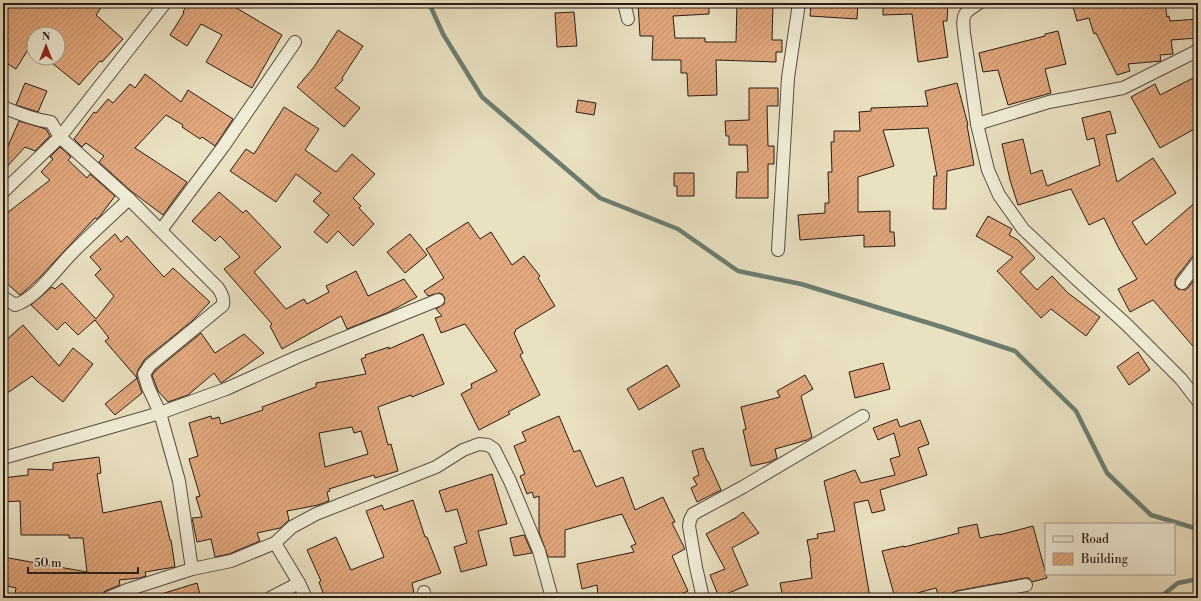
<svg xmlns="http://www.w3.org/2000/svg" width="1201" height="601" font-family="'Libre Bodoni',serif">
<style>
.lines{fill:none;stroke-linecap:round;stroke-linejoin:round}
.stream{stroke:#6b7d71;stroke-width:4.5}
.building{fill:url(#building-hatch);stroke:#281c16;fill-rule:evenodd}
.street-casing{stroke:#584d41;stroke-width:14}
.street{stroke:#f1ecd7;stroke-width:12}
</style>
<defs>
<pattern id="building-hatch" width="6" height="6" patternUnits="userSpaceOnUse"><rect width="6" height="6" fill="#e3a87e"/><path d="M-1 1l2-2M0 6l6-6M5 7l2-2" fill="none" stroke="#c3906c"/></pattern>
</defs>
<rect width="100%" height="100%" fill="#eae1c1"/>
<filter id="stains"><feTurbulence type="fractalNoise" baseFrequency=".005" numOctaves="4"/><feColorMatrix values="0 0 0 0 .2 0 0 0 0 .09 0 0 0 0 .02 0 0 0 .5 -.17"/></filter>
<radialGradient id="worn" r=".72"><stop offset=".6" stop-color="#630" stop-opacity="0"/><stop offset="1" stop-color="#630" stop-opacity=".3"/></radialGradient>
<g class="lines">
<!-- stream -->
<g class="stream">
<polyline points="429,3 443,34 482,97 600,198 678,229 738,271 801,284 945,328 1015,351 1076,411 1107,473 1151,515 1198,529"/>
<polyline points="1159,598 1178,583 1198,579"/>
</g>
</g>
<!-- building -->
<g class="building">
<polygon points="3,3 104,3 96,15 123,39 102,62 100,61 79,85 46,58 58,58 58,34 34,34 34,53 29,48 16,69 3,61 3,37 7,29 3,26"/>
<polygon points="188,3 228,3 282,35 252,88 206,62 222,35 201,24 187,46 170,35 184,13 183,12"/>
<polygon points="638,3 709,3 709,14 673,16 675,38 705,38 705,42 736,42 737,3 773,3 772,40 782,40 782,52 776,52 776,62 716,60 717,95 688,96 687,73 681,73 681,60 652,60 653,36 640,36"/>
<polygon points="811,3 858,3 857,19 810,16"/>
<polygon points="883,3 948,3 947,21 943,21 948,57 918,62 912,14 883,15"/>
<polygon points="1072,3 1165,3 1167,17 1169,16 1170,21 1198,19 1198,38 1171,40 1173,54 1160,55 1161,61 1128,64 1130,71 1117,75 1096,33 1094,34 1089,18 1077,21"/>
<polygon points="574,12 577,46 557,47 555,13"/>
<polygon points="338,30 363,46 342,78 343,80 335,88 360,108 344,127 297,87 314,67"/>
<polygon points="1058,31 1066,64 1045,69 1051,93 1008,105 998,70 983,72 979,53 1045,36 1045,34"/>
<polygon points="145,74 181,102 188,90 233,119 215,146 202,137 200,139 182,127 183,125 166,115 135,148 187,182 163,215 131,191 99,162 104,156 86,143 82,147 74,139 94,112 96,113 108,99 113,103 130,84 135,88"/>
<polygon points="1195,77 1198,83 1198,127 1160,148 1131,97 1155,84 1160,95"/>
<polygon points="25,83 47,91 38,112 16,105"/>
<polygon points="957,83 968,125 967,125 974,165 947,171 946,209 933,209 934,176 937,176 928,128 883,130 894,166 858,177 858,212 890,211 890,232 894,232 895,246 864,247 864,235 800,240 798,215 825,213 825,203 829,203 828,172 832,172 831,142 834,142 834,131 860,131 859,112 871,111 871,108 928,106 925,91"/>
<polygon points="749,88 778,88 778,106 767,106 768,146 774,146 774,164 768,164 768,198 736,198 737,172 748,172 747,145 729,145 729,136 726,136 725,121 749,120"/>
<polygon points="578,100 596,103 594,115 576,112"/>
<polygon points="284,107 319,129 305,150 336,172 352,154 375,174 353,198 361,206 359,208 374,224 353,246 338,231 327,243 314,232 329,215 313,201 321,193 296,174 276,202 230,171 246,149 254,154"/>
<polygon points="1110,111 1116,133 1106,135 1117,182 1153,158 1176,193 1132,222 1146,245 1198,200 1198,255 1192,257 1176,278 1175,282 1175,286 1178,289 1185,290 1188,288 1198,274 1198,352 1153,300 1130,312 1118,289 1137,279 1118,247 1104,218 1089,225 1071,189 1018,205 1010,180 1002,144 1023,139 1031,174 1042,170 1047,186 1100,165 1094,138 1087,140 1082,118"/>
<polygon points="19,121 46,129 50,136 35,151 25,147 3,171 3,142 8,146"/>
<polygon points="60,147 71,157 68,160 87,178 90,174 115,196 100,216 97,219 95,218 40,277 26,290 20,295 3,280 3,216 50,180 41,172 53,159 50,157"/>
<polygon points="674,173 694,173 694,196 677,196 677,186 674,186"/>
<polygon points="219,192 243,213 246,210 281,247 254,272 286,309 304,299 307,304 329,292 326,286 356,271 368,296 404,279 417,297 387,313 347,329 341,316 282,349 270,326 272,324 224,269 240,257 220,236 215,241 192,221"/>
<polygon points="988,216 1012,229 1009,235 1018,240 1035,258 1020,272 1037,290 1052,276 1068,293 1100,317 1086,336 1051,309 1041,318 997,271 1013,257 976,236"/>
<polygon points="468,222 480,239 491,232 512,265 524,256 540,276 538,278 555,306 515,330 516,331 514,333 523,353 520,355 540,395 508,412 510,414 479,430 461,394 472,388 471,384 497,371 465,324 441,333 435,318 442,316 436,309 444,304 445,298 442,294 439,293 428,296 424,291 444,278 426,249"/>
<polygon points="115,234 121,242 127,236 164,277 173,268 210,302 192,321 145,359 138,370 137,373 137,378 105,341 109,338 95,320 78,335 65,322 57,330 31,305 52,287 55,289 62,283 96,319 114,296 95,275 101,269 90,257"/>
<polygon points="410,234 427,255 405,273 387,252"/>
<polygon points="23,325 59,366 73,348 93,364 63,402 37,381 32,376 3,396 3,343"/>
<polygon points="201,333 215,353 244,334 264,353 221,383 214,373 188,395 168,402 158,391 152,375 156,370"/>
<path d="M423,334L444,384L412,397L411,395L378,407L388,445L391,444L398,471L375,478L374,475L329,489L330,491L327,492L329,501L318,505L287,511L289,520L280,528L257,533L260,541L229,554L215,557L211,539L197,542L192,518L202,517L196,497L200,496L189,459L198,456L189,423L211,416L212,419L219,417L221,424L263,410L262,407L265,406L316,387V383L366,374L361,359L366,357L365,355L389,347V349ZM352,427L354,433L361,431L368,454L325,467L319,433Z"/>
<polygon points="1138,352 1150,370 1129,385 1117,367"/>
<polygon points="883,363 890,389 855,398 849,372"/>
<polygon points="667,365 680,386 639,410 627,389"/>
<polygon points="805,375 813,389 801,396 812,437 807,440 775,449 777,458 770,462 751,466 743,430 746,429 741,407 780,397 777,391"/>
<polygon points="137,378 142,393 115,415 105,404"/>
<polygon points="559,416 574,452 580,450 596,487 623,477 635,510 663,497 675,522 672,523 685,549 672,556 688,591 671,598 598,598 597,585 582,589 577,564 634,552 631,546 636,544 622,514 565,530 565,557 548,557 539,532 539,496 534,498 532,492 527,494 520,476 525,474 514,446 526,441 522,432"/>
<polygon points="897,419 900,427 920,420 929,444 918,448 927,475 880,490 885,510 872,513 868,500 854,503 870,598 783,598 780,583 812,578 810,561 811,561 807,540 818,538 817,534 835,531 824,481 855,470 861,483 895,475 890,459 900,456 894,433 878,440 873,428"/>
<polygon points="703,448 707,461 708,461 721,490 697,502 691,488 697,485 693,478 699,475 692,451"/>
<polygon points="99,457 101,473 97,474 103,513 161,501 170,540 171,540 175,567 145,572 146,576 139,578 119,580 120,585 105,591 102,594 71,598 33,598 15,595 16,588 3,585 3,557 87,572 83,538 69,538 69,535 21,535 20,501 3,502 3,478 28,475 28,469 53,470 53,463"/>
<polygon points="492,474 507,524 478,531 487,565 461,572 454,547 467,543 457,509 446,512 439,491"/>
<polygon points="413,500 425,537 427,537 441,573 412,583 415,598 325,598 319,582 321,581 307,550 336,537 351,570 384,557 366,511 382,505 384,510"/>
<polygon points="743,512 759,533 732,548 748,585 719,597 710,575 725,569 706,534 737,517"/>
<polygon points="977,524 980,538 999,534 999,535 1033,526 1047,578 1032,582 1029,578 1025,578 956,591 952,593 950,596 943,598 939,598 936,588 899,598 895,598 882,551 904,546 904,547 959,533 958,528"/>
<polygon points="524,535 532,553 514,556 510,538"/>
<polygon points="197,583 201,598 158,598 158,595"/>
</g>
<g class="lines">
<defs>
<g id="street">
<polyline points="624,3 628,19"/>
<path d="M979,3C963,13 962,14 964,33L977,124L988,170L999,195L1023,229L1073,276L1126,324L1181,379L1198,401"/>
<path d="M3,107C19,114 34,120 51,122L60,137L129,199L218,288C222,294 224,298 223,305L150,365L144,374L148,387L160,413L179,481L192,569"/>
<polyline points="977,124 1049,102 1123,88 1195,52 1198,49"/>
<polyline points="3,192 60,137 165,3"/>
<polyline points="161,230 223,147 295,42"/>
<polyline points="778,250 788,78 799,3"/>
<polyline points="1182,283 1198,262"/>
<path d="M3,297L15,305C36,299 57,268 73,252C91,234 110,217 129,199"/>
<polyline points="3,458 160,413 226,389 297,357 438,300"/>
<polyline points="275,543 299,583 306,598"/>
<polyline points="424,592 424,598"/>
<polyline points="108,598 127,590 192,569 231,561 275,543 292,527 316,514 436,467 463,450 479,444 488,445 494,449 510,481 539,551 552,598"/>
<polyline points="270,598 299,583"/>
<polyline points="703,598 696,567 689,526 690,520 693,514 743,487 863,416"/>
<polyline points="957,598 1026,585"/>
</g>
</defs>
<!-- street casing -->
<use href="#street" class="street-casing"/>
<!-- street -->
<use href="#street" class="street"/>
</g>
<!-- margin -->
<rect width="1201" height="601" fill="none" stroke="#eae1c1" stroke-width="16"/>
<rect x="4" y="4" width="1193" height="593" fill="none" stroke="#281c16" stroke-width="2"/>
<rect x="8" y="8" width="1185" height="585" fill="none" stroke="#281c16"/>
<!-- legend -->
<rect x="1045" y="523" width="130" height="52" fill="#f1ecd7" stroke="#a1998a"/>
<rect x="1053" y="536" width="20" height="6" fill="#f1ecd7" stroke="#a1998a"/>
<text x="1081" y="543" font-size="12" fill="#281c16">Road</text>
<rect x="1053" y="553" width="20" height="12" fill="url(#building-hatch)" stroke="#a1998a"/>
<text x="1081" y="563" font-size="12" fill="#281c16">Building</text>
<!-- north arrow -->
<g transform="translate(46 46)"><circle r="19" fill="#f1ecd7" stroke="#a1998a"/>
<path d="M0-3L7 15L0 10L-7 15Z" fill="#8f2418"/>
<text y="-6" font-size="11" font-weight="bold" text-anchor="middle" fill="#281c16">N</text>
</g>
<!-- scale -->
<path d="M28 567v6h110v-6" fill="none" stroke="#281c16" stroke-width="2"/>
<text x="34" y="567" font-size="12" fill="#281c16" stroke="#f1ecd7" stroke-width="3" paint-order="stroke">50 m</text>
<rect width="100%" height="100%" filter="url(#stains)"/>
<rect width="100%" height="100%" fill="url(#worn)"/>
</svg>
